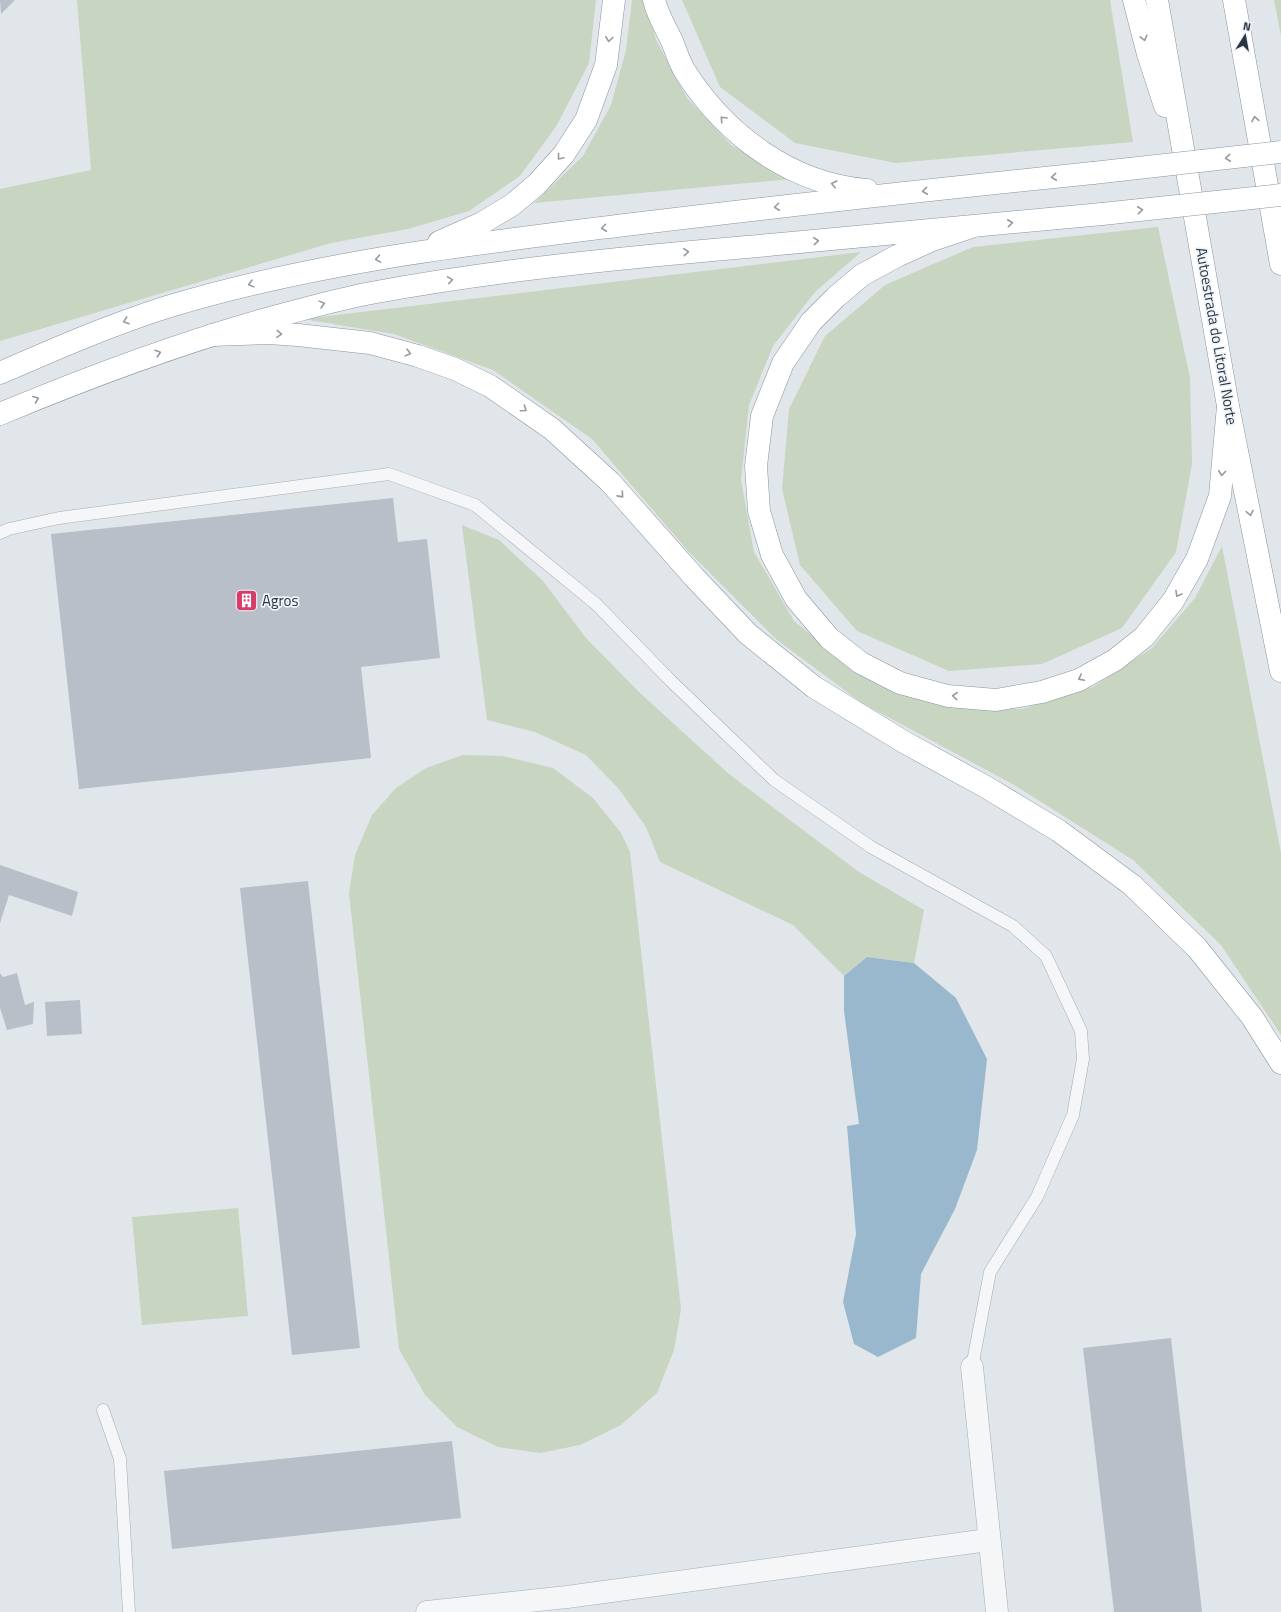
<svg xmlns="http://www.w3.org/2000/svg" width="1281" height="1612" font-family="'Titillium Web',sans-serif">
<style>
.green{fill:#c8d5c1}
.water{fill:#9ab8cd}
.building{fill:#b8bfc8}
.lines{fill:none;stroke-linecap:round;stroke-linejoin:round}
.service-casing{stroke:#a6adb5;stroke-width:13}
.minor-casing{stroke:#a6adb5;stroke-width:23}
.motorway-casing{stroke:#8795a2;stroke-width:23}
.service{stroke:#f4f6f8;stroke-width:12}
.minor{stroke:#f4f6f8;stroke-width:22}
.motorway{stroke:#fff;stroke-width:22}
.motorway-bridge-casing{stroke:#8795a2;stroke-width:23;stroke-linecap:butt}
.motorway-bridge{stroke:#fff;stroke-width:22}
.oneway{stroke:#949aa1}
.labels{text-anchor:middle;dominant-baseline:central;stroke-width:3.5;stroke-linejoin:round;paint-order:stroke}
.street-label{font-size:15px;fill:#283543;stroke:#f1f4f8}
.poi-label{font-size:15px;fill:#283543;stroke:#f1f4f8;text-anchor:start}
</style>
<rect width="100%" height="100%" fill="#e1e6ea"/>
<!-- green -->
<g class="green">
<polygon points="77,0 596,0 589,63 557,125 520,176 469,211 408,229 331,243 0,341 0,189 91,170"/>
<polygon points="632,0 646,0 656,40 687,98 731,145 792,179 534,203 583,156 611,105 626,50"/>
<polygon points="682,0 1110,0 1133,142 896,163 795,143 720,87"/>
<polygon points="1274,0 1281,0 1281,36"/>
<polygon points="1158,227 1190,378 1192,464 1176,552 1122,628 1042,664 949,671 857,631 800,565 782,489 789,409 825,336 885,285 973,247"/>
<polygon points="861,252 815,292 773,346 749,405 741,480 754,552 794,621 860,674 939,705 1022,709 1093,687 1152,648 1195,598 1222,546 1281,853 1281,1035 1221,945 1133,860 1016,786 862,703 777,640 688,551 592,439 493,370 394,334 303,319"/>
<polygon points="462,525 499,540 543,581 586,638 640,693 729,774 859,872 924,910 914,963 867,957 844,976 793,925 660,862 646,827 619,789 586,755 535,732 487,720"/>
<polygon points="463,755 503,756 553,768 593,798 621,833 630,852 681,1309 674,1350 657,1393 621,1425 580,1445 540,1453 498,1447 457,1427 425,1395 399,1349 349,893 355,855 372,815 396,788 426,768"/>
<polygon points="238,1208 248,1316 142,1325 132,1217"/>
</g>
<!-- water -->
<polygon class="water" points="867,957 914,963 956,998 987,1059 977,1150 955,1209 921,1274 916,1338 878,1357 854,1344 843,1302 856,1234 847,1126 859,1124 844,1011 844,976"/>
<!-- building -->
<g class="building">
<polygon points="0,0 15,0 1,14"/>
<polygon points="393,498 398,542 427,539 440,658 361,667 371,758 79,789 51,534"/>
<polygon points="0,865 78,892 72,916 9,895 0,923"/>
<polygon points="308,881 360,1348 292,1355 240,888"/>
<polygon points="0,973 3,977 17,973 25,1005 34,1002 33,1024 7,1030 0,1008"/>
<polygon points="80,1000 82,1034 47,1036 45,1002"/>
<polygon points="1171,1338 1202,1612 1114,1612 1083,1348"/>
<polygon points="452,1441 461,1518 172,1549 164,1471"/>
</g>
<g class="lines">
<defs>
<g id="service">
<polyline points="0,533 9,529 59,518 389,474 475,505 596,604 671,681 774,780 871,847 1013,926 1046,956 1081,1031 1083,1059 1073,1115 1037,1197 990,1272 972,1367"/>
<polyline points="103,1410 120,1459 129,1612"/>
</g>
<g id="minor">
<polyline points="972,1367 997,1612"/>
<polyline points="427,1612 567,1597 988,1540"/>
</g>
<g id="motorway">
<path d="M654,0C657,13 665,27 671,39C676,50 679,63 686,73C726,135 791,184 867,190"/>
<polyline points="1134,0 1148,54 1165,106"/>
<polyline points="1157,0 1228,406 1281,671"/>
<polyline points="1234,0 1281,264"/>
<polyline points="971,227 932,240 897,256 862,275 836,297 811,322 783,363 762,416 756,466 759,511 772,555 796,599 829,638 861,663 900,683 948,696 996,700 1042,692 1079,680 1115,660 1144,637 1173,601 1197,559 1220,496 1228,406"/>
<polyline points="439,242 482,223 512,205 537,184 564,154 586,120 606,65 614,0"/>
<polyline points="212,335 269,333 298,335 370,343 418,356 455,369 490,386 552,429 610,482 694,577 748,634 814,687 904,742 986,787 1059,831 1132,885 1197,948 1252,1017 1281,1063"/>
<path d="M0,373C55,349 110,325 167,307C315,262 471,244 625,225C781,206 937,189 1093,173"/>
<path d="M0,414C91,376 182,342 277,316C308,308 339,299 371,293C495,270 621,258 747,247C865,236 983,226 1102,214"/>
</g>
</defs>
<!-- service casing -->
<use href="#service" class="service-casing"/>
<!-- minor casing -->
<use href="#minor" class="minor-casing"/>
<!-- motorway casing -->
<use href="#motorway" class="motorway-casing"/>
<!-- service -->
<use href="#service" class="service"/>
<!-- minor -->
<use href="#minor" class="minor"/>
<!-- motorway -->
<use href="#motorway" class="motorway"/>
<defs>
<g id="motorway-bridge">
<polyline points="1093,173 1281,152"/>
<polyline points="1102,214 1281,195"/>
</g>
</defs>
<!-- motorway-bridge casing -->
<use href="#motorway-bridge" class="motorway-bridge-casing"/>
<!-- motorway-bridge -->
<use href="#motorway-bridge" class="motorway-bridge"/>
</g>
<!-- one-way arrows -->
<defs><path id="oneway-chevron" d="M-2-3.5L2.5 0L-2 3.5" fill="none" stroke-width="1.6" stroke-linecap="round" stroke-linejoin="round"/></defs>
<g class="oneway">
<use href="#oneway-chevron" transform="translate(1144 38) rotate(76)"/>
<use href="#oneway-chevron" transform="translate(609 39) rotate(97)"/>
<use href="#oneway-chevron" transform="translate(723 119) rotate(-133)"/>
<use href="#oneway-chevron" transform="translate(1255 119) rotate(-100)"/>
<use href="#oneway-chevron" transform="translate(560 157) rotate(130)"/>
<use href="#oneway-chevron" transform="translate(1228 158) rotate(174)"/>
<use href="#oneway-chevron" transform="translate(1054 177) rotate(174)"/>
<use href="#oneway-chevron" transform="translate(834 184) rotate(-167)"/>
<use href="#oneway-chevron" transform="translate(925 191) rotate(174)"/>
<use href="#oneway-chevron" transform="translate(777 207) rotate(173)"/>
<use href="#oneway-chevron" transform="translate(1140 210) rotate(-6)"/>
<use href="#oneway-chevron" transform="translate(1010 223) rotate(-6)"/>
<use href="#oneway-chevron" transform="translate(604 228) rotate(173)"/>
<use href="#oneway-chevron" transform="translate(816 241) rotate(-5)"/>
<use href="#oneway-chevron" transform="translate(686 252) rotate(-5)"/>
<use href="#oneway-chevron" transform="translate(378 259) rotate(170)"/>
<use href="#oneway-chevron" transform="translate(450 280) rotate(-9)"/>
<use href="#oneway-chevron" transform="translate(251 284) rotate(165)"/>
<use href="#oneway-chevron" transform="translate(322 304) rotate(-15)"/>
<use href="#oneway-chevron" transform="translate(126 321) rotate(161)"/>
<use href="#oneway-chevron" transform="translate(279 334) rotate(3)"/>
<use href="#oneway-chevron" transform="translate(158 353) rotate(-18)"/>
<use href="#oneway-chevron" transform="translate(408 353) rotate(15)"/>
<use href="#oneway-chevron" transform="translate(36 399) rotate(-22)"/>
<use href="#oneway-chevron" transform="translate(524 409) rotate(35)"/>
<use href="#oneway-chevron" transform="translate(1222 473) rotate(95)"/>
<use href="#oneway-chevron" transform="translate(621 495) rotate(48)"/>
<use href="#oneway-chevron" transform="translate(1250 513) rotate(79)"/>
<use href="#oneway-chevron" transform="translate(1178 594) rotate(120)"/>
<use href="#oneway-chevron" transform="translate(1081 678) rotate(154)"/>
<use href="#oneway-chevron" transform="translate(955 696) rotate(-175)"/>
</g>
<!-- icons -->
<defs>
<symbol id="building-square" viewBox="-11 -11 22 22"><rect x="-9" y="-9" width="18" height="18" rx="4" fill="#d73e67" stroke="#f1f4f8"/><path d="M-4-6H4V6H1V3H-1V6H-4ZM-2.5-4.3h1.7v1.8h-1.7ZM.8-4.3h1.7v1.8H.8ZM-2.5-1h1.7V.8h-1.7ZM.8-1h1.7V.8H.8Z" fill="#fff"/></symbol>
</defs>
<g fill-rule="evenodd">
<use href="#building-square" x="234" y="588" width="25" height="25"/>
</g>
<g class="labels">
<!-- street labels -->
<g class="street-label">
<text transform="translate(1217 336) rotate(80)">Autoestrada do Litoral Norte</text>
</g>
<!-- poi labels -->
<g class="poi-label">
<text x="262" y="600">Agros</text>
</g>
</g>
<!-- north arrow -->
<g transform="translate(1245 36) rotate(11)" stroke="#f1f4f8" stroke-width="3" paint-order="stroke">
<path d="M0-3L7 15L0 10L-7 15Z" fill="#283543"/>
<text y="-6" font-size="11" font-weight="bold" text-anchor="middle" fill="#283543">N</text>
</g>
</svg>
